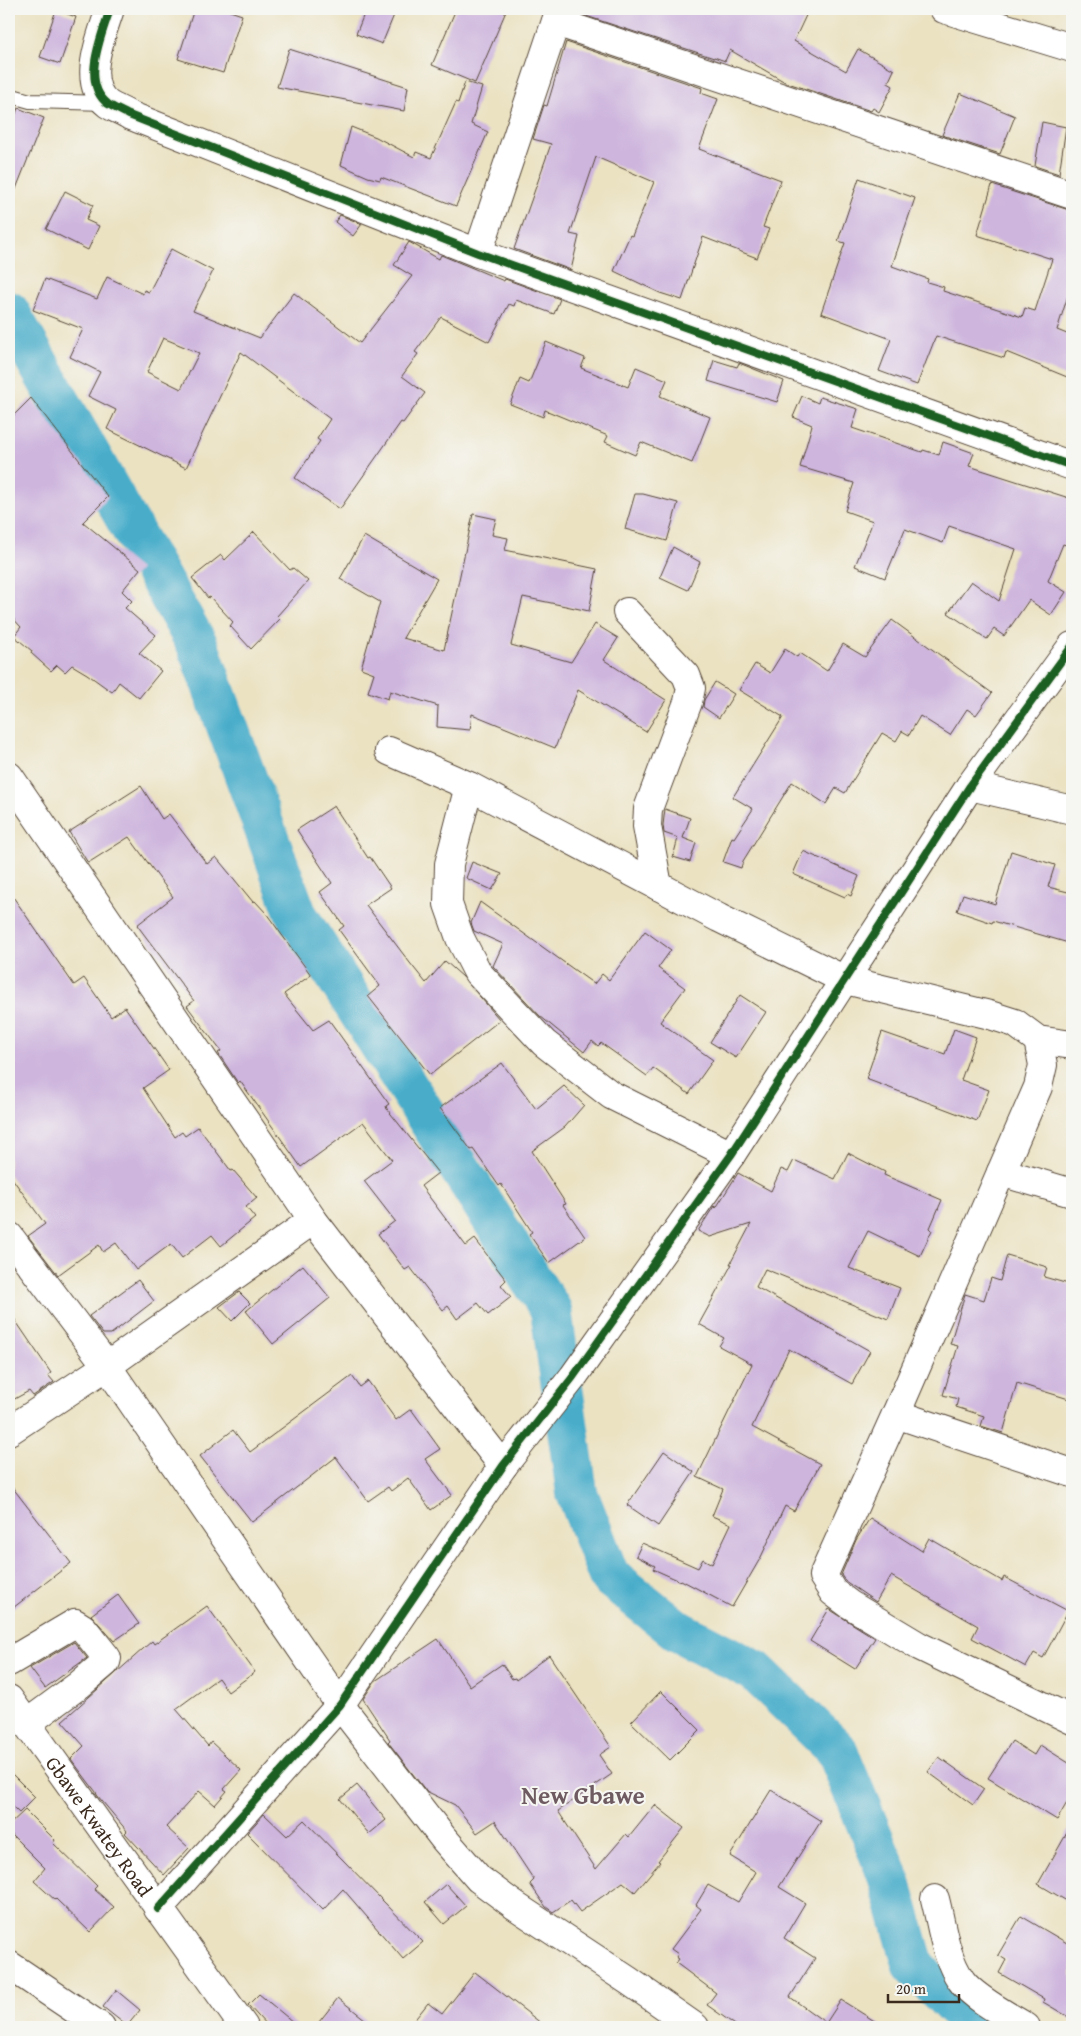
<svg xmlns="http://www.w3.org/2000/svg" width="1081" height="2036" font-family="'Gentium Book Plus',serif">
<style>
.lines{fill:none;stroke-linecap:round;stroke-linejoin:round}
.river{stroke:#4aadca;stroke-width:42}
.building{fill:#ceb5dd;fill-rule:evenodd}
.service-casing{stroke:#554637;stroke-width:16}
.minor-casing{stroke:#554637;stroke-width:30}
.tertiary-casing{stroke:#554637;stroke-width:30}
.service{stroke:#fff;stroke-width:14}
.minor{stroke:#fff;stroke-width:28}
.tertiary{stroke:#fff;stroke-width:28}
.cycleway-casing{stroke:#f6f6f2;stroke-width:11}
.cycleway{stroke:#1b5e20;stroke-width:8}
.labels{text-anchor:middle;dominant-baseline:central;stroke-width:4;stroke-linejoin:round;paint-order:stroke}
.street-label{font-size:20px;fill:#3b2a1e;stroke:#f6f6f2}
.district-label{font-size:25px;font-weight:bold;fill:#6e5b61;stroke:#f6f6f2}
</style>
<rect width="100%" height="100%" fill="#f6f6f2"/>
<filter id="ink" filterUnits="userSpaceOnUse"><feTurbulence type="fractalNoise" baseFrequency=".02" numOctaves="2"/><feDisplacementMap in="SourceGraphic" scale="10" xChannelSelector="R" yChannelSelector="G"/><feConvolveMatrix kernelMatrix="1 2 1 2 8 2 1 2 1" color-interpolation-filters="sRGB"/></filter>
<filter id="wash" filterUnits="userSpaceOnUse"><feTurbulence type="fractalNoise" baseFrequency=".0096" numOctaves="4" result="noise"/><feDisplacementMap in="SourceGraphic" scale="20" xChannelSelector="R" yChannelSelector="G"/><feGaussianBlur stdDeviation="1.12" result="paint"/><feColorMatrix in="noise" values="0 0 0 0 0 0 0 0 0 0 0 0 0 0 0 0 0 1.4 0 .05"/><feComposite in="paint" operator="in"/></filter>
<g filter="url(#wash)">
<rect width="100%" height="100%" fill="#ebe2c2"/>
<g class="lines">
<!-- river -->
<polyline class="river" points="9,312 197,644 296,914 551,1310 577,1493 609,1576 678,1631 755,1671 836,1749 887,1872 914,1966 975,2027"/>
</g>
<g id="blocks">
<!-- building -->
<g class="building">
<polygon points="194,9 224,9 242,15 223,73 178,59"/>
<polygon points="366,9 379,9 394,15 382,44 356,34"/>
<polygon points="456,9 507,9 475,83 432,65"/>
<polygon points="585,9 809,9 794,41 846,71 858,49 894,70 888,83 893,86 879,112 873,108 871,111 785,82 730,50 725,61 714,57 714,58 583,15"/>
<polygon points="56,10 76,17 60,64 40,57"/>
<polygon points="566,42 702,88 701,93 718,99 699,149 781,180 763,227 769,229 757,258 703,237 682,300 660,293 614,271 630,235 632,236 654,182 596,157 570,234 579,236 571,270 514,249 551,144 533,139 544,105 547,106"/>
<polygon points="289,49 408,87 404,111 277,87"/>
<polygon points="465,82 482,87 471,124 488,132 456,206 381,177 380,180 368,177 341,165 351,127 376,137 414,157 416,152 431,158 456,102 458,103"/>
<polygon points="960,93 1015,116 1000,154 942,135"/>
<polygon points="18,108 44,118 10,204 9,132"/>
<polygon points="1042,122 1066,127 1059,174 1035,166"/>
<polygon points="859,178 915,198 892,266 928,279 927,282 944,287 943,291 1022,317 1025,308 1035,311 1052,259 977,235 992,185 1072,211 1072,283 1057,330 1072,336 1072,379 1006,352 1004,358 936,336 917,385 879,371 891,339 821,313 845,243 838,241"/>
<polygon points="65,191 93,205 86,220 99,226 88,250 46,229"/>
<polygon points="340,215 362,224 353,236 335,222"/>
<path d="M409,242L439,259L441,255L504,281L505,279L560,299L554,314L516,300L514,306L509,304L489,342L441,317L415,352L418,354L402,376L425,393L403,423L401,422L340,509L295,478L320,441L317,439L330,419L241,352L186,468L107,429L116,410L88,396L100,372L70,357L83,329L33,310L45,279L97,299L107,277L143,294L144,290L149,292L171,249L213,271L193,311L260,338L294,293L360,343L412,276L394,265ZM163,338L199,353L181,389L147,372Z"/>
<polygon points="546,342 585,358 581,368 628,387 636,367 667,380 660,396 710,417 692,463 641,442 635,455 605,442 608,436 545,410 543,417 510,404 520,379 529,383"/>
<polygon points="714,360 737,367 739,363 784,381 777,402 708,381"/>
<polygon points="802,396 818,403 820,397 858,409 852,428 922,452 923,450 939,455 943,442 974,453 969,466 1072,499 1072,547 1063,544 1048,581 1066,592 1051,615 1029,600 1004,636 994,629 987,639 948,613 971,581 999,601 1016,549 949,526 943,543 905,529 885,578 855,566 873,521 845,511 854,483 800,467 812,425 793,417"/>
<polygon points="31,398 108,497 83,522 140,569 122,591 132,601 125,608 156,635 139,653 161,671 139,698 119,682 112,692 87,674 72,665 65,672 57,665 51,671 31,653 32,651 14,636 21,627 9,614 9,420"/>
<polygon points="635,494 643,494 678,503 667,541 625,529"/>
<polygon points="473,514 496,519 492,535 508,538 505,550 597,569 589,611 523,597 511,645 571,662 595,624 618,638 604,660 666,700 646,732 578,690 555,748 472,714 470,730 437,727 438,706 390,691 388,699 368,692 374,673 361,668 380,602 340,579 364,536 437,579 403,638 444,650"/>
<polygon points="254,532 290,570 293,568 308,581 277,616 280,619 251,649 230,626 233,622 210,597 208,598 192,578 221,555 225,560"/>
<polygon points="673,547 700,562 688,590 660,577"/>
<polygon points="892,620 992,693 976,715 967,709 950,735 920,716 909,735 902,731 896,741 882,733 845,793 836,788 826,804 792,782 743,861 741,868 723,862 732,837 734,838 753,809 733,797 783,717 739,690 755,664 770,673 785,649 797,657 800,653 827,671 843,644 865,657"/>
<polygon points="715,682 734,694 719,718 703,707 704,700"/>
<polygon points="141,786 162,819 169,814 207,864 216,857 253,902 255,901 266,913 311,975 284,994 313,1030 329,1020 389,1104 386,1106 387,1109 438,1173 421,1186 466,1246 475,1239 506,1280 501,1285 511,1297 488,1315 478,1303 457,1319 448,1306 443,1310 410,1267 405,1270 378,1234 395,1221 364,1181 392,1160 363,1122 301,1167 240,1081 238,1083 218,1053 221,1051 187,1006 194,1001 137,925 173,897 129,837 88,863 69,832"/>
<polygon points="334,806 368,858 370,857 391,888 366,905 410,963 426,983 445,961 463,977 500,1020 430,1075 368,996 380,986 339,930 344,926 320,892 332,883 297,830"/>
<polygon points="665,809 690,818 683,838 696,843 690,862 673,857 678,838 664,833 663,825"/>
<polygon points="803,851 859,876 851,896 847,894 845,897 793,874"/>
<polygon points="1011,851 1055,865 1048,887 1072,893 1072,944 993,921 992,923 957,911 963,894 995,904"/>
<polygon points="472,862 502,874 492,890 466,878"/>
<polygon points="9,891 74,985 84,978 111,1017 125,1007 169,1070 143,1088 175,1137 182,1132 185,1136 198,1127 231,1171 233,1170 257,1198 246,1207 255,1218 221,1246 212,1235 182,1258 171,1244 136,1270 116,1243 103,1252 99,1245 58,1275 28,1236 45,1224 9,1174"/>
<polygon points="480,902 594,984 602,974 609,980 645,931 671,950 658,968 685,988 660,1022 713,1060 689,1094 653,1068 647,1076 601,1043 598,1046 592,1041 584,1052 540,1016 493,966 503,944 474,931 471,923"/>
<polygon points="740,995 766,1012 736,1058 710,1042"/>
<polygon points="954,1029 976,1037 961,1080 989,1090 977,1121 866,1079 882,1032 945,1054"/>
<polygon points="502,1063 536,1109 564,1086 584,1105 565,1127 532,1151 566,1204 563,1205 585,1237 549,1263 529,1234 532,1232 501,1184 499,1186 473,1149 471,1150 440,1108"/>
<polygon points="848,1153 885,1172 884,1175 942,1200 930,1228 932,1230 920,1256 868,1231 849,1268 900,1288 888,1319 765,1269 756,1287 870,1351 852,1384 789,1349 752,1427 820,1464 794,1511 785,1506 761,1557 732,1607 681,1580 680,1581 653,1569 655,1566 636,1556 642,1543 698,1568 703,1559 712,1564 731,1524 712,1516 723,1489 697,1477 752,1364 719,1346 724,1338 699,1324 732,1264 730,1264 751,1224 710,1237 698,1231 714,1206 716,1208 738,1173 771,1191 781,1169 788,1172 794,1160 835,1179"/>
<polygon points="1007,1255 1047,1267 1044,1277 1072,1285 1072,1400 1017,1383 1003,1433 981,1426 984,1416 956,1407 958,1399 943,1395 958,1346 950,1344 965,1294 984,1300 991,1278 1000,1281"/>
<polygon points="303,1265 330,1298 273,1344 246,1311"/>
<polygon points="138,1280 154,1301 111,1334 103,1334 89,1316"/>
<polygon points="239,1292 250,1303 232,1321 219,1307"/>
<polygon points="9,1311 51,1373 48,1375 54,1382 33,1396 29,1391 9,1402"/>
<polygon points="352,1376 360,1387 368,1381 396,1420 411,1409 440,1449 425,1459 452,1495 431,1510 408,1478 391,1491 388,1487 368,1501 336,1457 252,1522 200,1456 233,1430 250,1452"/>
<polygon points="664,1451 694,1472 658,1526 627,1505"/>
<polygon points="9,1483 71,1563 9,1611"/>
<polygon points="870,1518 922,1551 929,1538 1002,1581 1004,1577 1068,1611 1043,1658 1034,1653 1026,1667 972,1638 978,1626 891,1576 876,1602 845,1581 841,1575 856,1540"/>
<polygon points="118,1595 139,1624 114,1641 91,1615"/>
<polygon points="207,1606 255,1672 228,1692 218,1678 176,1709 208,1746 211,1742 241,1770 224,1789 227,1791 215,1805 199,1791 166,1827 189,1848 164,1875 125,1833 127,1831 97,1795 96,1792 71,1759 84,1746 62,1721 152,1641 154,1644"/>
<polygon points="829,1609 875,1638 855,1669 810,1641"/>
<polygon points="438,1639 470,1686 502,1664 512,1679 515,1678 516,1680 549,1655 611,1747 599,1755 612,1774 558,1811 596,1869 626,1834 629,1837 655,1805 684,1828 658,1861 660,1862 635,1892 623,1882 580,1912 571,1900 553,1912 546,1907 530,1884 534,1880 495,1821 477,1833 455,1805 426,1791 388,1742 390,1740 363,1699 375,1681"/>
<polygon points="74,1642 87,1658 45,1688 30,1668"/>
<polygon points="661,1691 700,1730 670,1760 631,1722"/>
<polygon points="1012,1741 1034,1755 1040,1745 1072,1765 1072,1794 1057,1820 988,1778"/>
<polygon points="939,1757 984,1789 973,1805 928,1772"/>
<polygon points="9,1771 35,1797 19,1813 9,1803"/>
<polygon points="357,1785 386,1820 369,1834 340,1799"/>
<polygon points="771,1790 821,1821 779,1887 805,1903 784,1938 815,1958 790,1997 826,2023 841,2000 884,2027 738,2027 707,2005 716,1993 676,1963 679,1959 676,1957 678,1954 671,1949 701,1909 696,1905 708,1885 738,1902 756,1872 730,1856"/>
<polygon points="25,1810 55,1840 53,1843 97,1886 94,1889 114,1907 90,1932 56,1899 55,1900 34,1881 45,1868 9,1832 9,1825"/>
<polygon points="264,1814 287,1836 304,1820 423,1942 403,1959 343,1889 323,1910 247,1833"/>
<polygon points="1072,1824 1072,1904 1038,1884"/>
<polygon points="446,1884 466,1906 444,1924 425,1902"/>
<polygon points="1021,1916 1072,1946 1072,2019 1043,2002 1044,1999 999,1973 1006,1960 998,1955"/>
<polygon points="475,1972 546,2027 409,2027 428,2003 442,2014"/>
<polygon points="116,1990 140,2010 127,2026 103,2007"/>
<polygon points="259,1994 299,2027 268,2027 248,2005"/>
<polygon points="338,1998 375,2027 315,2027"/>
</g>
</g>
</g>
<g filter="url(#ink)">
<use href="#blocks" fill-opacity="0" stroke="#554637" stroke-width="1"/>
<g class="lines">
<defs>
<polyline id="service" points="9,95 30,101 107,103"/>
<g id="minor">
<path d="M110,9C102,35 80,83 108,104C114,108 122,111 129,115L478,253L1072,466"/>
<polyline points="944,9 1072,48"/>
<polyline points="556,22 1072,195"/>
<polyline points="478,253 560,9"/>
<polyline points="627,612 686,675 691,688 688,702 648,809 647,826 658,886"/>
<polyline points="389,751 469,786 719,918 845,980 990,1015 1015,1023 1038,1040 1072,1045"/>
<polyline points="9,776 313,1220 503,1466"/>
<polyline points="469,786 449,864 448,904 460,938 478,973 544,1043 611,1095 731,1155"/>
<polyline points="970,786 1072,810"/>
<polyline points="1038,1040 1043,1065 1038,1087 896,1414 823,1576 833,1592 849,1604 919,1646 1072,1720"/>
<polyline points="1001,1172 1072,1193"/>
<polyline points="9,1236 107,1366 340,1705 444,1839 479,1879 514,1905 629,1981 695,2027"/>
<polyline points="896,1414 1072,1473"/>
<polyline points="9,1431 107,1366 313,1220"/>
<polyline points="9,1662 75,1623 83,1628 107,1658 106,1662 79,1685 26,1724"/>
<path d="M935,1899C942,1926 945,1957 961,1980C972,1997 1008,2016 1026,2027"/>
<polyline points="158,1909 340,1705 503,1466 573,1377 731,1155 970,786 1072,646"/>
<polyline points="9,1965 101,2027"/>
</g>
<g id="tertiary">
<path id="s1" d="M9,1699L244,2027"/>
</g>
</defs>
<!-- service casing -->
<use href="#service" class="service-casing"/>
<!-- minor casing -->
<use href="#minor" class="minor-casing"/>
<!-- tertiary casing -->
<use href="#tertiary" class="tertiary-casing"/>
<!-- service -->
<use href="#service" class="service"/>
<!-- minor -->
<use href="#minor" class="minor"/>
<!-- tertiary -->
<use href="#tertiary" class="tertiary"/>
<defs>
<g id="cycleway">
<path d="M110,9C102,35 80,83 108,104C114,108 122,111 129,115L478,253L1072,466"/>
<polyline points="158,1909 340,1705 503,1466 573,1377 731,1155 970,786 1072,646"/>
</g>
</defs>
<!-- cycleway casing -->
<use href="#cycleway" class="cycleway-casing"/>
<!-- cycleway -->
<use href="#cycleway" class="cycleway"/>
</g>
</g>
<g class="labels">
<!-- street labels -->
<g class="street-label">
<text stroke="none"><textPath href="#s1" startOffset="156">Gbawe Kwatey Road</textPath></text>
</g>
<!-- district labels -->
<g class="district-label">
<text x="583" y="1795">New Gbawe</text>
</g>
</g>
<!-- margin -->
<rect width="1081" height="2036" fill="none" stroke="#f6f6f2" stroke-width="30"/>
<!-- scale -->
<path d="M888 1994v8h71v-8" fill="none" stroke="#3b2a1e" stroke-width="2.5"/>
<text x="896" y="1994" font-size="15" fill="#3b2a1e" stroke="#f6f6f2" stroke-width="4" paint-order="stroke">20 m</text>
</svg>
